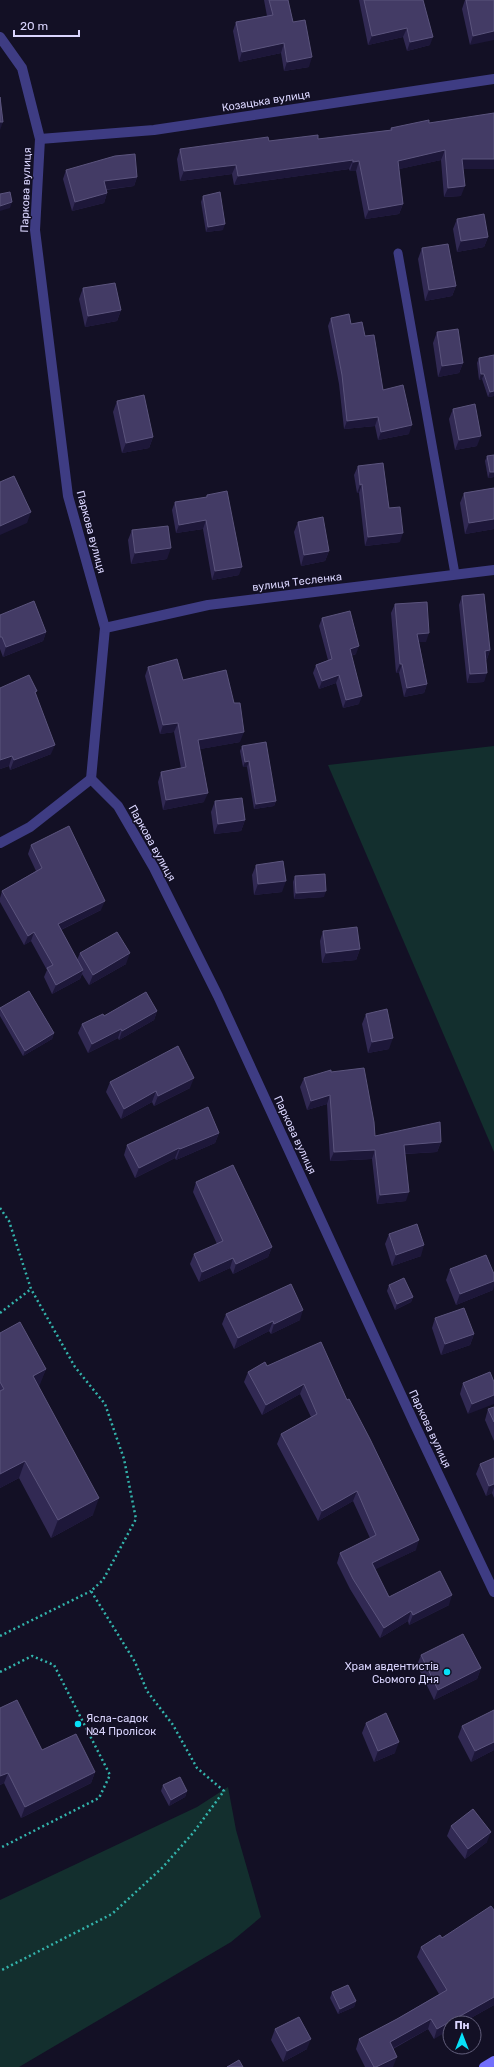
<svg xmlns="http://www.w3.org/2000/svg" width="494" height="2067" font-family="Rubik,sans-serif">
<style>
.green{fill:#132f2e}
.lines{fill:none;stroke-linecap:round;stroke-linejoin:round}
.path{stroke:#33b4ac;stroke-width:2.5;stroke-dasharray:2 3;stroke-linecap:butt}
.lane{stroke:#3e3c83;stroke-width:9}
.street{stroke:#3e3c83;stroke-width:10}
.secondary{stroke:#726ffb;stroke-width:10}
.wall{fill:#312953}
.shaded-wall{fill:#1d1739}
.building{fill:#433b65;stroke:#5b547d}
.poi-dot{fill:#07e1f8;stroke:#131025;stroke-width:1.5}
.labels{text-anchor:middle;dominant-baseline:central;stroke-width:3;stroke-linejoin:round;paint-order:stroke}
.street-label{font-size:11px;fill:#dad5fe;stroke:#131025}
.poi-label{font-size:11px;fill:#dad5fe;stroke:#131025;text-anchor:end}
</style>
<rect width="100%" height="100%" fill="#131025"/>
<!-- green -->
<g class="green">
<polygon points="494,746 494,1152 328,765"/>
<polygon points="228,1787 236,1830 261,1917 231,1942 19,2067 0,2067 0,1900 197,1807"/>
</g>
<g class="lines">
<!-- path -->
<g class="path">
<polyline points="0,1208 9,1221 31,1289 75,1367 105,1404 124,1459 136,1519 103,1580 91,1591 135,1662 147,1691 173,1725 197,1768 224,1791 193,1833 163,1867 112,1914 0,1971"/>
<polyline points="0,1313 31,1289"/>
<polyline points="0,1636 91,1591"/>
<polyline points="0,1672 32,1656 54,1665 110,1775 99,1798 0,1848"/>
</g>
<!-- lane -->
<polyline class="lane" points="398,253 455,574"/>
<!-- street -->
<g class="street">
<polyline points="0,37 22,68 40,139 35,230 68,496 105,628 91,779"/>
<polyline points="40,139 154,130 494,79"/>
<polyline points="105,628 208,605 494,570"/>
<polyline points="91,779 118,806 154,868 218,996 415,1425 494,1592"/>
<polyline points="0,843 30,827 91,779"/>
</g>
<!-- secondary -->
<polyline class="secondary" points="484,2067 494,2061"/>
</g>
<!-- wall -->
<g class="wall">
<polygon points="264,0 288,0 293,22 309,67 284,71 281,53 239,62 233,31 236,22 267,16"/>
<polygon points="359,0 423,0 430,45 407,51 403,37 368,45"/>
<polygon points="465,0 494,0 470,45 462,9"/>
<polygon points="429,123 494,169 463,169 461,196 444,197 441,160 399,169 403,204 399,214 365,219 356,171 350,171 349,169 234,185 232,174 180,181 177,159 180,149 269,141 318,139 390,130 391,128"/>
<polygon points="66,170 137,177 134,186 106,190 107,193 104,203 72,211 63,179"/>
<polygon points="203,196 223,230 206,232 201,202"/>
<polygon points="457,219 488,237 484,247 457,252 453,229"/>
<polygon points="422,248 456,286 452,296 425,301 418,259"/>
<polygon points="83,288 121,310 117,321 85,327 79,299"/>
<polygon points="331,318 351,324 365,336 383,390 409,434 378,440 375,426 344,429 339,384 328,326"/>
<polygon points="437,332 463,363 459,373 438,377 433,343"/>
<polygon points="494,355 494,396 488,397 482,379 479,380 477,363 479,358"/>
<polygon points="117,401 153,437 149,448 122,453 113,412"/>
<polygon points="453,409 477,446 455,450 449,419"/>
<polygon points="487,456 494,477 488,478 485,461"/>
<polygon points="358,466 400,542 365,546 359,493 357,493 354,475"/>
<polygon points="494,488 494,529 465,534 460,503 464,493"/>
<polygon points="207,495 239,575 212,580 203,529 176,533 172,510 175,502 206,498"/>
<polygon points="298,522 329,551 325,561 301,566 294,532"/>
<polygon points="132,530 167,559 131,564 128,540"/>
<polygon points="462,596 490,650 487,659 486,660 484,682 467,683 459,605"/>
<polygon points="395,604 426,642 419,642 427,684 424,693 404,697 399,673 396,673 391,613"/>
<polygon points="0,615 46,632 43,641 3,657 0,649"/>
<polygon points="322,618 356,654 351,656 359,704 343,708 336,683 319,689 313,673 316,665 328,660 319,626"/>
<polygon points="148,667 183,680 240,742 200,749 204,802 163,810 158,782 161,772 181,768 174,732 160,734 145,676"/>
<polygon points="36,694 51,754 10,770 9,766 0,769"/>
<polygon points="242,746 276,801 274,806 254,809 247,767 243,767 240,751"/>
<polygon points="215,801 245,820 241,831 214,834 211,812"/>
<polygon points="31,845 101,910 61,930 77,960 80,953 126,964 89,985 82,974 80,979 52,994 44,977 47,970 31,941 24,945 0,902 0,898 2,891 36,871 28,854"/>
<polygon points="256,865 282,892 254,895 252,875"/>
<polygon points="295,876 324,897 294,899 293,882"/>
<polygon points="323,931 360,949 356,960 322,963 320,941"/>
<polygon points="0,1008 54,1033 52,1039 23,1056 0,1016"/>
<polygon points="157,1011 154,1020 119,1040 118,1038 88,1053 78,1033 82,1024 104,1016"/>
<polygon points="366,1014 389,1049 368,1053 362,1024"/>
<polygon points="331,1072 375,1136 441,1142 437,1152 405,1154 406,1201 377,1204 372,1159 330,1161 327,1104 307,1110 300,1087 304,1078"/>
<polygon points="110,1082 190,1088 154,1106 152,1102 121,1119 106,1092"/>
<polygon points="219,1133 215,1143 176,1160 175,1158 135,1178 124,1155 127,1145"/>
<polygon points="196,1182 272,1247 268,1257 233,1274 230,1268 199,1282 190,1264 194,1254 217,1244 193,1192"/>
<polygon points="389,1234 421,1256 392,1266 385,1244"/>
<polygon points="450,1269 493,1290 456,1305 446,1280"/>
<polygon points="389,1285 413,1297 411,1302 395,1310 387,1291"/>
<polygon points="226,1314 300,1320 271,1334 269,1331 234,1349 222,1324"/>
<polygon points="435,1318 474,1334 470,1345 441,1355 432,1328"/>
<polygon points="0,1333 46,1369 38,1387 93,1515 51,1538 19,1478 0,1488"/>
<polygon points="267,1366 347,1400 416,1550 375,1569 389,1597 449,1605 409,1625 408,1621 380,1638 350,1589 337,1563 340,1553 370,1538 353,1501 318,1521 277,1444 281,1434 311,1417 300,1394 262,1415 244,1382 248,1372"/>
<polygon points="490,1372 468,1414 460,1394 463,1383"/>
<polygon points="494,1407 494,1441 485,1420 488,1409"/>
<polygon points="494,1458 494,1498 492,1493 486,1496 476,1474 480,1464"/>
<polygon points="421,1655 481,1668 477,1679 434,1700 417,1665"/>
<polygon points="0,1708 42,1750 95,1772 91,1783 21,1818 4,1783 0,1785"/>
<polygon points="494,1710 494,1750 471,1762 458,1737 462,1726"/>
<polygon points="366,1723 395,1753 374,1762 362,1733"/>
<polygon points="163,1785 187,1791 185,1797 169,1806 161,1791"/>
<polygon points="451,1826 487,1842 465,1859 447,1836"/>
<polygon points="442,1938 494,2005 462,2023 450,2023 434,2039 428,2029 393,2049 393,2067 365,2067 356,2049 359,2039 397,2019 439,1994 417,1957 421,1947"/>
<polygon points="332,1992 356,2001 354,2007 338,2014 330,1998"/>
<polygon points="275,2029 307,2049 283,2062 271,2040"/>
</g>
<!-- shaded-wall -->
<g class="shaded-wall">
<polygon points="407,28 403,37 368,45 372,36"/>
<polygon points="494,31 494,40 470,45 473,36"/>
<polygon points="433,37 430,45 407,51 410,42"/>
<polygon points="284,43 281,53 239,62 242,52"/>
<polygon points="312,57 309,67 284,71 287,62"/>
<polygon points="0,122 3,122 0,130"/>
<polygon points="445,150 441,160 395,170 398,161"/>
<polygon points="462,159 494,159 494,169 459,169"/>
<polygon points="353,160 349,169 234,185 238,176"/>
<polygon points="359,161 356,171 350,171 353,162"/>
<polygon points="236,165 232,174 180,181 184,171"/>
<polygon points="137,177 134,186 101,190 104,181"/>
<polygon points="465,186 461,196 444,197 448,188"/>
<polygon points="107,193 104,203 72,211 75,202"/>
<polygon points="12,202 10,208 0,211 0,206"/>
<polygon points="403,204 399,214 365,219 369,210"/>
<polygon points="225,224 223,230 206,232 208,227"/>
<polygon points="488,237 484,247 457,252 461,241"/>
<polygon points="456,286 452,296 425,301 429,290"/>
<polygon points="121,310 117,321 85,327 88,316"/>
<polygon points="463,363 459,373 438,377 442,366"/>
<polygon points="481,374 484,374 482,379 479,380"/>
<polygon points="494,391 494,396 488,397 490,392"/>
<polygon points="378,417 375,426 344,429 347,421"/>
<polygon points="412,425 409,434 378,440 381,432"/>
<polygon points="481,436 477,446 455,450 459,440"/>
<polygon points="153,437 149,448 122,453 126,443"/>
<polygon points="490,472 494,472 494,477 488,478"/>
<polygon points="362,484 359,493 357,493 360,485"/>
<polygon points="31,512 27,523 0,535 0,526"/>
<polygon points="494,519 494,529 465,534 469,523"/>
<polygon points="206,520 203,529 176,533 179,525"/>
<polygon points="403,533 400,542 365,546 368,537"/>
<polygon points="171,548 167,559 131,564 135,553"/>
<polygon points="329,551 325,561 301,566 304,555"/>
<polygon points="242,567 239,575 212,580 215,571"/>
<polygon points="46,632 43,641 3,657 6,647"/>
<polygon points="429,633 426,642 414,642 417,634"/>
<polygon points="359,646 356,654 346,657 350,649"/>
<polygon points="490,650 487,659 481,660 485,651"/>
<polygon points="400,664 402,664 399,673 396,673"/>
<polygon points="487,673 484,682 467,683 470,674"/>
<polygon points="339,675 336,683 319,689 322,681"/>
<polygon points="427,684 424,693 404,697 407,688"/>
<polygon points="362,696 359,704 343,708 346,700"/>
<polygon points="178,723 174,732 160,734 163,725"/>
<polygon points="244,732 240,742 195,750 198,740"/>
<polygon points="55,745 51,754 10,770 14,760"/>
<polygon points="12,756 9,766 0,769 0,760"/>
<polygon points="249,761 247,767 243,767 245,762"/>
<polygon points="208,793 204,802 163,810 166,800"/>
<polygon points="276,801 274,806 254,809 256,804"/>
<polygon points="245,820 241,831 214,834 218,824"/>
<polygon points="286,881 282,892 254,895 258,884"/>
<polygon points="326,891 324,897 294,899 296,893"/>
<polygon points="105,901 101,910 54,933 58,924"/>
<polygon points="34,932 31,941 24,945 28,936"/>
<polygon points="360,949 356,960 322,963 326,953"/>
<polygon points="130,953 126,964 89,985 93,975"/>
<polygon points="83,970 80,979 52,994 56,985"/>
<polygon points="157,1011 154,1020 119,1040 122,1031"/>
<polygon points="121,1029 118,1038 88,1053 92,1044"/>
<polygon points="54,1033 52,1039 23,1056 25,1051"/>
<polygon points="393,1038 389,1049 368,1053 372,1042"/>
<polygon points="194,1078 190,1088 154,1106 158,1096"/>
<polygon points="156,1091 152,1102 121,1119 124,1109"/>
<polygon points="330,1095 327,1104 307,1110 311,1101"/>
<polygon points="219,1133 215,1143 176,1160 180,1149"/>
<polygon points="441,1142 437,1152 400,1154 404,1145"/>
<polygon points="179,1148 175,1158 135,1178 139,1168"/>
<polygon points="375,1150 372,1159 330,1161 334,1152"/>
<polygon points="409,1192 406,1201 377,1204 380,1195"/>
<polygon points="424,1245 421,1256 392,1266 396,1255"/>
<polygon points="272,1247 268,1257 233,1274 236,1264"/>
<polygon points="233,1258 230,1268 199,1282 202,1272"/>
<polygon points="494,1281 494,1286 493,1290 456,1305 460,1294"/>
<polygon points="413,1297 411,1302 395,1310 397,1304"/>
<polygon points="303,1310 300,1320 271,1334 274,1324"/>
<polygon points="273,1321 269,1331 234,1349 238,1338"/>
<polygon points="474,1334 470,1345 441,1355 445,1344"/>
<polygon points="46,1369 39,1387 26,1394 33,1376"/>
<polygon points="304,1384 300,1394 262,1415 266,1405"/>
<polygon points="494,1395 494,1404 468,1414 472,1404"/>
<polygon points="25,1461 19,1478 0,1488 0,1474"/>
<polygon points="494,1484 494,1487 492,1493 486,1496 489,1486"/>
<polygon points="357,1491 353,1501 318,1521 322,1511"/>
<polygon points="99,1498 93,1515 51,1538 58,1520"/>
<polygon points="419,1540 416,1550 368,1573 372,1563"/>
<polygon points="452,1595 449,1605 409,1625 413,1615"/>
<polygon points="411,1611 408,1621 380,1638 384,1628"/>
<polygon points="481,1668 477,1679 434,1700 438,1690"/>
<polygon points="399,1742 395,1753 374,1762 378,1751"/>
<polygon points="494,1742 494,1750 471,1762 475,1751"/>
<polygon points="95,1772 91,1783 21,1818 25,1807"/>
<polygon points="8,1773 4,1783 0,1785 0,1776"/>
<polygon points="187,1791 185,1797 169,1806 171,1800"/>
<polygon points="491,1832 487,1842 465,1859 468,1849"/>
<polygon points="494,1997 494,2005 462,2023 450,2023 450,2030 434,2039 437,2029"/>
<polygon points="356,2001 354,2007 338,2014 340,2009"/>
<polygon points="431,2019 428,2029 386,2052 390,2042"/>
<polygon points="311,2039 307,2049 283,2062 287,2051"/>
<polygon points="397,2057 393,2067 376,2067"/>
</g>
<!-- building -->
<g class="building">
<polygon points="269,0 288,0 293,22 305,20 312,57 287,62 284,43 242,52 236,22 273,15"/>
<polygon points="364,0 423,0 433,37 410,42 407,28 372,36"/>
<polygon points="466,0 494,0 494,31 473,36"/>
<polygon points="0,97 3,122 0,122"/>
<polygon points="494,113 494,159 462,159 465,186 448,188 445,150 398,161 403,204 369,210 359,161 353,162 353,160 238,176 236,165 184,171 180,149 268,137 269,141 318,135 318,139 392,130 391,128 429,120 429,123"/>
<polygon points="135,154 137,177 104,181 107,193 75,202 66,170 115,156"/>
<polygon points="10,192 12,202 0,206 0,194"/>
<polygon points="220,192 225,224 208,227 203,196"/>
<polygon points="484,214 488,237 461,241 457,219"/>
<polygon points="448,244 456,286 429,290 422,248"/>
<polygon points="115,283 121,310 88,316 83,288"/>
<polygon points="349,314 351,324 362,322 365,336 374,335 383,390 403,385 412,425 381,432 378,417 347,421 342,375 331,318"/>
<polygon points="458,329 463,363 442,366 437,332"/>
<polygon points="494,355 494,391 490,392 484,374 481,374 479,358"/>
<polygon points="144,395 153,437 126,443 117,401"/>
<polygon points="475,404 481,436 459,440 453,409"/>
<polygon points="494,455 494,472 490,472 487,456"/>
<polygon points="383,463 389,508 400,507 403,533 368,537 362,484 360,485 358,466"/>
<polygon points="14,476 31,512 0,526 0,482"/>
<polygon points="494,488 494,519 469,523 464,493"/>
<polygon points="227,491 242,567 215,571 206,520 179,525 175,502 207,497 207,495"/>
<polygon points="323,517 329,551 304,555 298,522"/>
<polygon points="168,526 171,548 135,553 132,530"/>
<polygon points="484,594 490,650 485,651 487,673 470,674 462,596"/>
<polygon points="34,601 46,632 6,647 2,637 0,637 0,615"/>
<polygon points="427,602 429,633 417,634 427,684 407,688 402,664 400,664 395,604"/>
<polygon points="350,611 359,646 350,649 362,696 346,700 339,675 322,681 316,665 332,659 322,618"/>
<polygon points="177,659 183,680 226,670 234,703 240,703 244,732 198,740 208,793 166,800 161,772 186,767 178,723 163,725 148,667"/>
<polygon points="29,675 37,691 35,692 55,745 14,760 12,756 0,760 0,688"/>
<polygon points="266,742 276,801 256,804 249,761 245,762 242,746"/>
<polygon points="242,798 245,820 218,824 215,801"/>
<polygon points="69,826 105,901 58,924 83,970 56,985 47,968 53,965 34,932 28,936 2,891 42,868 31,845"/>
<polygon points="283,861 286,881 258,884 256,865"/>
<polygon points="325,874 326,891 296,893 295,876"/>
<polygon points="357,927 360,949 326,953 323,931"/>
<polygon points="117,932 130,953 93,975 80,953"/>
<polygon points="29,991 54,1033 25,1051 0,1008"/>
<polygon points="146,992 157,1011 122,1031 121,1029 92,1044 82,1024 103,1014 104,1016"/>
<polygon points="387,1009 393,1038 372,1042 366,1014"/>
<polygon points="178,1046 194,1078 158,1096 156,1091 124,1109 110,1082"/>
<polygon points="364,1068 374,1122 375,1136 440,1122 441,1142 404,1145 409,1192 380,1195 375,1150 334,1152 330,1095 311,1101 304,1078 331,1070 331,1072"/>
<polygon points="208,1107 219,1133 180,1149 179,1148 139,1168 127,1145"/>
<polygon points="233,1165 272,1247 236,1264 233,1258 202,1272 194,1254 223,1241 196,1182"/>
<polygon points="417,1224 424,1245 396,1255 389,1234"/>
<polygon points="486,1255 494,1274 494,1281 460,1294 450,1269"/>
<polygon points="404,1278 413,1297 397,1304 389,1285"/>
<polygon points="291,1284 303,1310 274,1324 273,1321 238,1338 226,1314"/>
<polygon points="464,1308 474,1334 445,1344 435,1318"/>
<polygon points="20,1322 46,1369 33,1376 99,1498 58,1520 25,1461 0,1474 0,1391 4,1389 0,1382 0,1333"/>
<polygon points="321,1342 347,1400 349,1399 370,1439 419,1540 372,1563 389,1597 440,1571 452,1595 413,1615 411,1611 384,1628 353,1579 340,1553 376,1535 357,1491 322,1511 281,1434 317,1414 304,1384 266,1405 248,1372 265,1362 267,1366"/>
<polygon points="490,1372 494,1382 494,1395 472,1404 463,1383"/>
<polygon points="494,1407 494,1422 488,1409"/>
<polygon points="494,1458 494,1484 489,1486 480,1464"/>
<polygon points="463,1634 481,1668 438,1690 421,1655"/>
<polygon points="17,1700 42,1750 76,1734 95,1772 25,1807 8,1773 0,1776 0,1708"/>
<polygon points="494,1710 494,1742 475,1751 462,1726"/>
<polygon points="386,1713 399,1742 378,1751 366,1723"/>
<polygon points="180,1777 187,1791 171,1800 163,1785"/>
<polygon points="473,1809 491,1832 468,1849 451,1826"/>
<polygon points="491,1906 494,1910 494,1997 437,2029 431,2019 390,2042 397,2057 376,2067 374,2067 359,2039 397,2019 447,1990 421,1947 440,1935 442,1938"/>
<polygon points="348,1985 356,2001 340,2009 332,1992"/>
<polygon points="299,2017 311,2039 287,2051 275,2029"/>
<polygon points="239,2060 243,2067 227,2067"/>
</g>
<!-- markers -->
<g class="poi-dot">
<circle cx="447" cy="1672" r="4"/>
<circle cx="78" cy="1724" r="4"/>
</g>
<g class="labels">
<!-- street labels -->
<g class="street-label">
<text transform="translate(266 101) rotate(-9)">Козацька вулиця</text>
<text transform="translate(26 190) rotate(-88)">Паркова вулиця</text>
<text transform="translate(91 532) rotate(75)">Паркова вулиця</text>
<text transform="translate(297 582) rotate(-7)">вулиця Тесленка</text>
<text transform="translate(152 843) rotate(61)">Паркова вулиця</text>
<text transform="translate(295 1135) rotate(65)">Паркова вулиця</text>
<text transform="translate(430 1429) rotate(65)">Паркова вулиця</text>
</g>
<!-- poi labels -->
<g class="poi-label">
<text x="439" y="1666">Храм авдентистів<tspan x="439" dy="13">Сьомого Дня</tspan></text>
<text x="86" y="1718" text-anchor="start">Ясла-садок<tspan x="86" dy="13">№4 Пролісок</tspan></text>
</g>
</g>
<!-- north arrow -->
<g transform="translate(462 2035)"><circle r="19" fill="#131025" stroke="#635f7c"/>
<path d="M0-3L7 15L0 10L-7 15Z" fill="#07e1f8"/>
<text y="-6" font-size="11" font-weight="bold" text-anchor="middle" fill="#dad5fe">Пн</text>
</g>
<!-- scale -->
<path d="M14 30v6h65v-6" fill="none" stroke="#dad5fe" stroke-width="2"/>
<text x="20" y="30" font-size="12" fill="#dad5fe" stroke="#131025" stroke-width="3" paint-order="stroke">20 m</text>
</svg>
